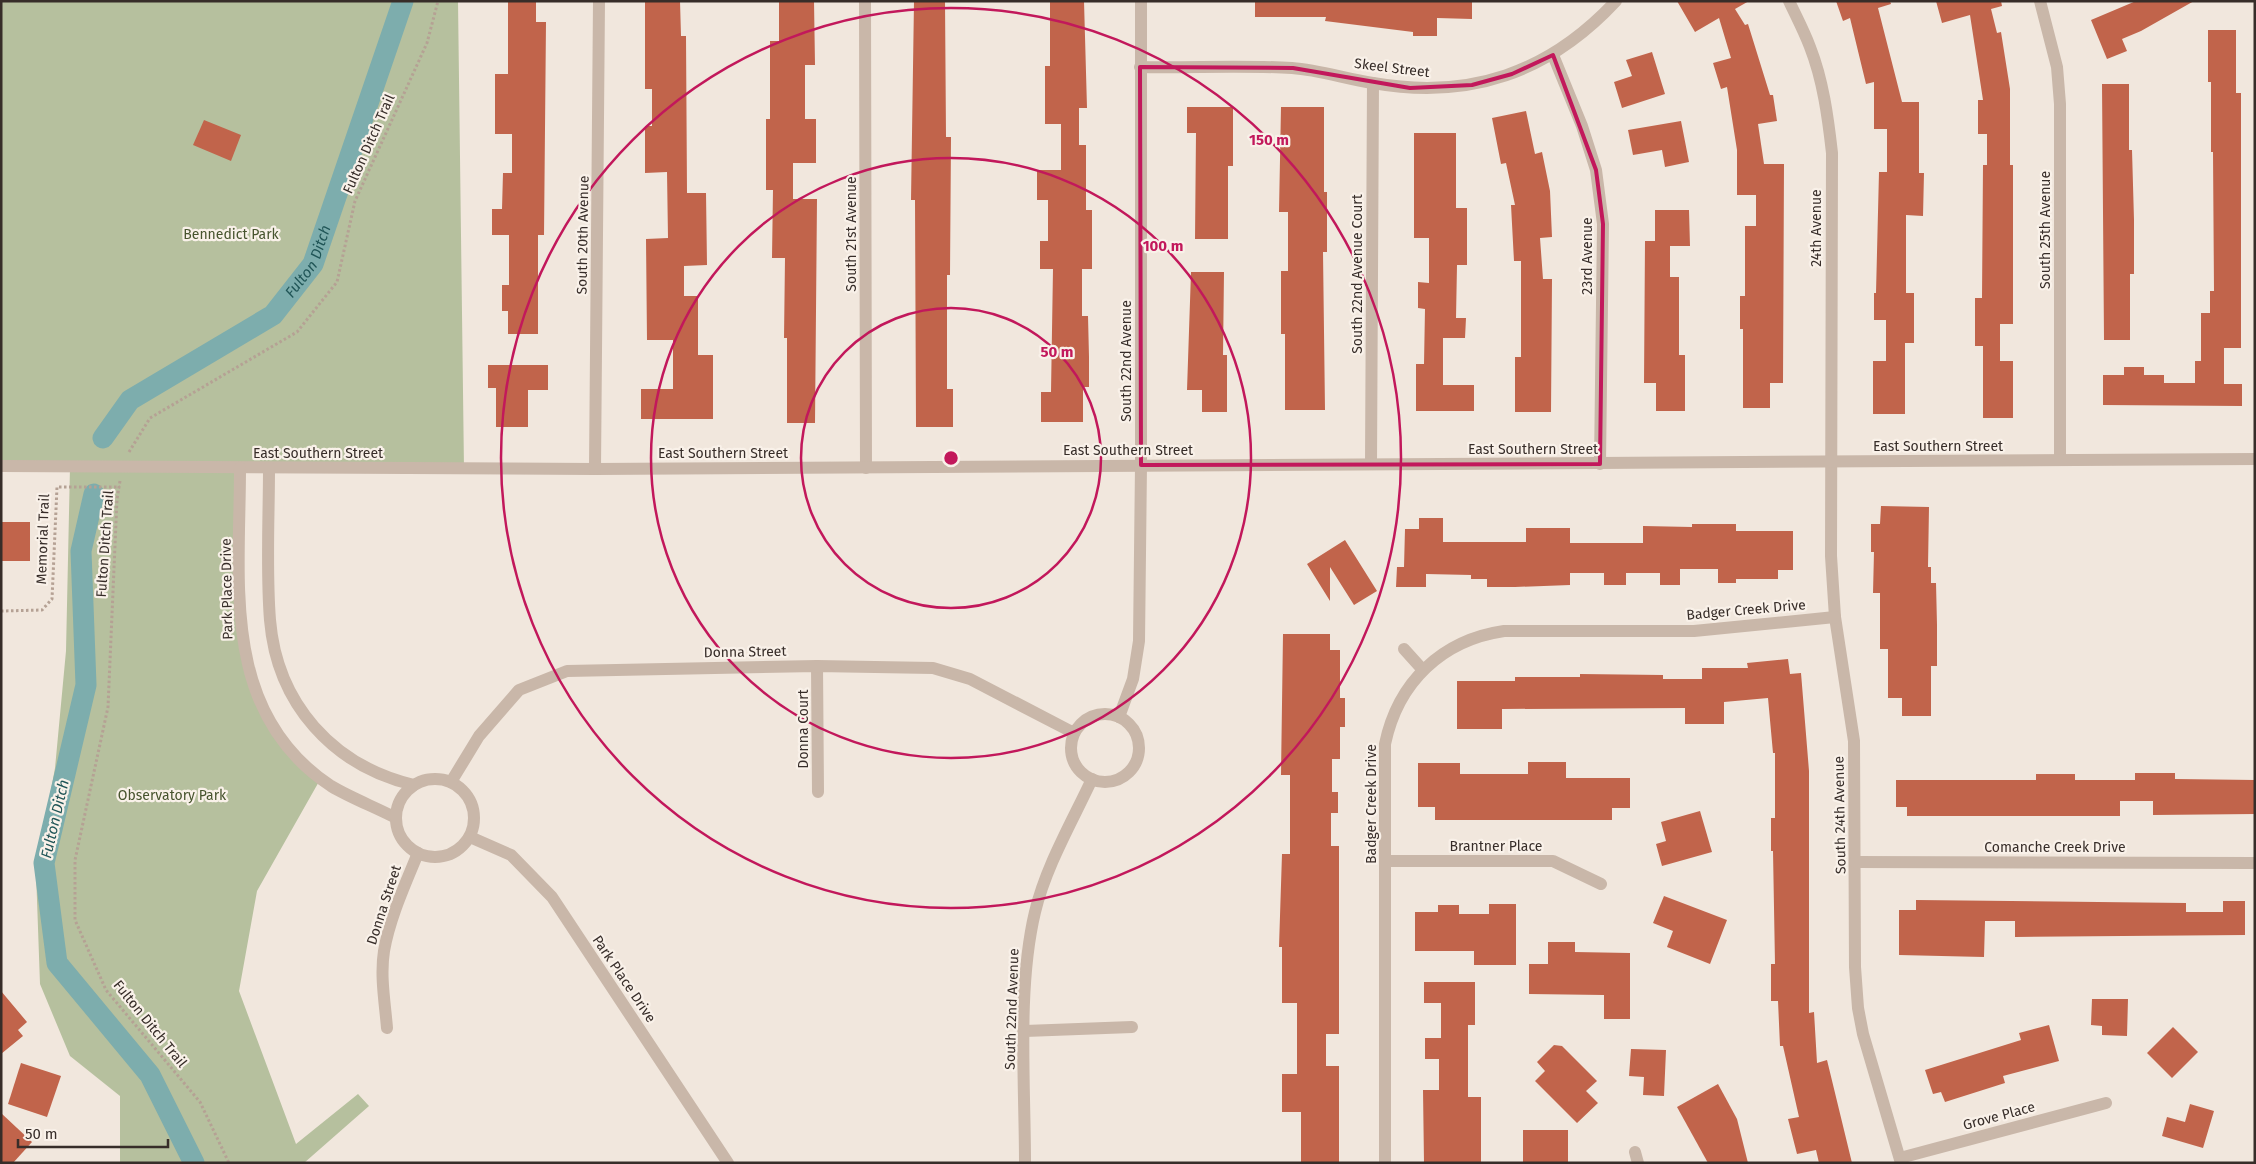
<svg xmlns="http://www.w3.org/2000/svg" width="2256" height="1164" font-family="'Fira Sans',sans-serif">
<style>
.green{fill:#b6c09e}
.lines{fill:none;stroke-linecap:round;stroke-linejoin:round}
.canal{stroke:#7dadad;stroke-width:21}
.building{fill:#c1644b}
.path{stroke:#b5a194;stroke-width:3;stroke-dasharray:2.5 2.5;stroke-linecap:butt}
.minor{stroke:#c9b7a9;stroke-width:12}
.marked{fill:none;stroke:#c2185b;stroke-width:4;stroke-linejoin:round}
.ring{fill:none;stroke:#c2185b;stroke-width:2.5}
.labels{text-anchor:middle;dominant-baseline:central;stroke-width:4.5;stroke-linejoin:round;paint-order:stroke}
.street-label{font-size:14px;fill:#372d29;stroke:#f9f1e9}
.park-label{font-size:14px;fill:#47542e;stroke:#f9f1e9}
.water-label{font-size:15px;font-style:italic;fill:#205557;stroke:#f9f1e9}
.centre{fill:#c2185b;stroke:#f9f1e9;stroke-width:2.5}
.ring-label{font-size:15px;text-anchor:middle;font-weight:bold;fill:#c2185b;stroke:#f9f1e9;stroke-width:4.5;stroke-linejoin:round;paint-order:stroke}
</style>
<rect width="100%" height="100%" fill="#f1e7dd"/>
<!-- green -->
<polygon class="green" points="1,1 458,1 464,469 241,468 240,621 267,719 321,778 257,891 239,991 296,1144 358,1094 369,1106 304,1163 120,1163 120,1096 70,1056 40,984 36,872 55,768 66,651 70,467 1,467"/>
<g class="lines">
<!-- canal -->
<g class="canal">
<path id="s1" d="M103,438L130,400L273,315L313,264L403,1"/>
<polyline points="94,494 81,551 86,685 44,863 57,963 150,1075 194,1163"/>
</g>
</g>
<!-- building -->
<g class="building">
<polygon points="508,1 536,1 536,22 546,22 544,235 538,235 538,334 508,334 508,311 502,311 502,285 509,285 509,235 492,235 492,209 502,209 503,173 512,173 512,134 495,134 495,74 508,74"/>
<polygon points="645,1 680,1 681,36 686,36 687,193 706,193 707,265 684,266 684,296 698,296 698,355 713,355 713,419 641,419 641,389 673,389 673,340 647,340 646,239 668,238 667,172 645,173 645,126 652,126 652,89 645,89"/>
<polygon points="779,1 814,1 815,65 805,65 805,119 816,119 816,163 793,163 793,199 817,199 815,423 787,423 787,338 784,338 785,258 772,258 773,190 766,190 766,119 770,119 770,41 779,41"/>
<polygon points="914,1 945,1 946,137 951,137 950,275 947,275 947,389 953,389 953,427 916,427 915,200 911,200"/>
<polygon points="1050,1 1084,1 1087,108 1079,108 1079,145 1086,145 1086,210 1092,210 1092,269 1082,269 1082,316 1088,316 1089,357 1089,387 1083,387 1083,422 1041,422 1041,392 1051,392 1053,269 1040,269 1040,241 1048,241 1048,200 1037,200 1037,170 1061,170 1061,124 1045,124 1045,66 1050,66"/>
<polygon points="1255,1 1472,1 1472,19 1437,18 1437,36 1413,36 1413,32 1325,21 1326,17 1255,17"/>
<polygon points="1677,1 1749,1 1735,9 1745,25 1748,24 1770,95 1773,95 1777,121 1758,124 1764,164 1784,164 1783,383 1770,383 1770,408 1743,408 1743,329 1740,329 1740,296 1745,296 1745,226 1756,226 1756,195 1737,195 1737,150 1727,87 1721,89 1713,63 1731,58 1719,18 1695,32"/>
<polygon points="1836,1 1890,1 1891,4 1878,8 1902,102 1919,102 1919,173 1924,173 1923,216 1906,215 1906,293 1914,293 1914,343 1905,343 1905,414 1873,414 1873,361 1886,361 1886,320 1874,320 1874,293 1876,293 1879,172 1887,172 1887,129 1874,129 1874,82 1866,84 1850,18 1843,21"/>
<polygon points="1936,1 2001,1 2002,6 1991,9 1997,33 2001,32 2010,89 2010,165 2013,165 2013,324 2000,324 2000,361 2013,361 2013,418 1983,418 1983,346 1975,346 1975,298 1982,298 1983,165 1987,165 1987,134 1978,134 1978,100 1983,100 1970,15 1942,23"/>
<polygon points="2136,1 2194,1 2141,31 2122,39 2127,51 2107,59 2091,20"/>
<polygon points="2208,30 2236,30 2236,93 2241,93 2241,348 2224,348 2224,384 2242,384 2242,406 2103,405 2103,375 2124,375 2124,367 2144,367 2144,375 2164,375 2164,383 2195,383 2195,361 2201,361 2201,313 2210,313 2210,291 2214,291 2213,152 2211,152 2211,82 2208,82"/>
<polygon points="1652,52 1665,94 1622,108 1614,82 1632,76 1626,60"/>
<polygon points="2102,84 2129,84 2129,150 2132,150 2134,220 2134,274 2130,274 2130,340 2104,340"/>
<polygon points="1187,107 1233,107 1233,166 1228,166 1228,239 1195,239 1196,133 1187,133"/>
<polygon points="1281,107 1324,107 1324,192 1327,192 1327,252 1323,252 1325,410 1285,410 1285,334 1281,334 1281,271 1288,271 1288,212 1279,212"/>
<polygon points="1526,111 1535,154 1542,152 1550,191 1552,237 1540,238 1543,279 1552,279 1551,412 1515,412 1515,357 1521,357 1521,261 1514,261 1511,205 1515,205 1506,163 1501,164 1492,118"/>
<polygon points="204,120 241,135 231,161 193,145"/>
<polygon points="1681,121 1689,162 1665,167 1662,150 1633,155 1628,130"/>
<polygon points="1414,133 1456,133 1456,208 1467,208 1467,265 1457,265 1456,318 1466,318 1465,338 1443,338 1443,385 1474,385 1474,411 1416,411 1416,364 1424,364 1425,309 1418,308 1418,282 1429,283 1429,238 1414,238"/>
<polygon points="1655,210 1689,210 1690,246 1670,246 1670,277 1679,277 1679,355 1685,355 1685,411 1656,411 1656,383 1644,383 1645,241 1655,241"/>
<polygon points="1191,272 1224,272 1223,355 1227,355 1227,412 1202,412 1202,390 1187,390"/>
<polygon points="488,365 548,365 548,390 528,390 528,427 496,427 496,388 488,388"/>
<polygon points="1881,506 1929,507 1928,567 1931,567 1931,583 1936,583 1937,625 1937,666 1931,666 1931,716 1902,716 1902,698 1888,698 1888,649 1880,649 1880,593 1873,593 1874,552 1871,552 1871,524 1880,524"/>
<polygon points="1419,518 1443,518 1443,542 1526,542 1526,528 1570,528 1570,543 1643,543 1643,526 1692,527 1692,524 1736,524 1736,531 1793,531 1793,570 1778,570 1778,579 1736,579 1736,583 1718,583 1718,569 1680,569 1680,585 1660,585 1660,573 1626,573 1626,585 1604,585 1604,573 1570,573 1570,585 1515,587 1487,587 1487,579 1471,579 1471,575 1426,574 1426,587 1396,587 1397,567 1404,567 1405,529 1419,529"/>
<rect x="1" y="522" width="29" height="39"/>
<polygon points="1345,540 1377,591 1354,605 1330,567 1330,601 1307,564"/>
<polygon points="1283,634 1330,634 1330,650 1340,650 1340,698 1345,698 1345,727 1340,727 1340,759 1332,759 1332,792 1338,792 1338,813 1331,813 1331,846 1339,846 1339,1034 1326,1034 1326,1066 1339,1066 1339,1163 1301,1163 1301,1112 1282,1112 1282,1074 1297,1074 1297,1003 1282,1003 1282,947 1279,947 1282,854 1290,854 1290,775 1281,775"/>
<polygon points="1788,659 1790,674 1801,673 1809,771 1809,1013 1814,1012 1817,1063 1827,1060 1852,1163 1819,1163 1816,1150 1797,1154 1788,1119 1799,1117 1783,1046 1780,1046 1778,1001 1771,1001 1771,964 1775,964 1773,851 1771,851 1771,818 1775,818 1775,753 1773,753 1768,698 1724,702 1724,724 1685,724 1685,708 1502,709 1502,729 1457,729 1457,681 1515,681 1515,677 1580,677 1580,674 1663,675 1663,679 1702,679 1702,668 1748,668 1747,663"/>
<polygon points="1528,762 1566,762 1566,778 1630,778 1630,808 1612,808 1612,820 1435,820 1435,807 1418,807 1418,763 1460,763 1460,774 1528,774"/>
<polygon points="2135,773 2175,773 2175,779 2255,780 2255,814 2153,815 2153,801 2120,801 2120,816 1907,816 1907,807 1896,807 1896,780 2036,780 2036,774 2075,774 2075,780 2135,780"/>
<polygon points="1700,811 1712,852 1662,866 1656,844 1666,841 1661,822"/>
<polygon points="1664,896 1727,920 1710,964 1667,947 1673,931 1653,923"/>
<polygon points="1916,900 2186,903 2186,912 2223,912 2223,901 2245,901 2245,935 2015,937 2015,921 1985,921 1984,957 1899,955 1899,910 1916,910"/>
<polygon points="1489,904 1516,904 1516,965 1474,965 1474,951 1415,951 1415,912 1438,912 1438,905 1459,905 1459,914 1489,914"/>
<polygon points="1548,942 1575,942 1575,952 1630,953 1630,1019 1604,1019 1604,995 1529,994 1529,964 1548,964"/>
<polygon points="1424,982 1475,982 1475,1025 1468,1025 1468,1097 1481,1097 1481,1163 1424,1163 1423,1090 1439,1090 1439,1059 1425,1059 1425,1038 1441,1038 1441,1003 1424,1003"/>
<polygon points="1,991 27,1022 18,1030 23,1036 1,1054"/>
<polygon points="2092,999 2128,999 2127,1036 2102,1035 2102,1026 2091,1025"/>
<polygon points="2049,1025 2059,1061 2003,1076 2005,1083 1945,1102 1941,1092 1933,1094 1925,1070 2021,1040 2019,1033"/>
<polygon points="2173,1027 2198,1052 2172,1078 2147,1053"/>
<polygon points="1554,1045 1562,1046 1597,1081 1586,1091 1598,1103 1577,1123 1535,1081 1545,1071 1537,1062"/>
<polygon points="1631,1049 1666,1050 1664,1096 1643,1095 1644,1077 1629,1076"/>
<polygon points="21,1063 61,1076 47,1117 8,1104"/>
<polygon points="1718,1084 1737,1119 1748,1163 1708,1163 1677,1107"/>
<polygon points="2190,1104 2214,1111 2203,1148 2162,1136 2167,1117 2185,1122"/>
<polygon points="1,1113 32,1142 13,1163 1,1163"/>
<rect x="1523" y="1130" width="45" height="33"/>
</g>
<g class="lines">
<!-- path -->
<g class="path">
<polyline points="129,452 150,418 297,332 337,282 355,201 427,43 438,1"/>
<polyline points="120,481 117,499 108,707 75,860 75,920 106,990 200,1102 229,1163"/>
<polyline points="1,611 42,610 52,599 57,487 120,487"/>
</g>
<!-- minor -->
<g class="minor">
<polyline points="865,1 866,468"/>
<path d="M1789,1C1796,16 1804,31 1810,47C1823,80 1828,117 1832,153L1831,556L1835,617L1854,741L1855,967L1858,1008L1863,1034L1901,1163"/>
<polyline points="2040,1 2057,67 2060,104 2060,460"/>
<polyline points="1553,55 1582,126 1596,170 1603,224 1600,464"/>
<path d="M1140,67C1191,68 1242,65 1292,68C1320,70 1346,79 1373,83C1470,100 1549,73 1616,1"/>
<polyline points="1371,464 1373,83"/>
<polyline points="1,466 595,469 2255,459"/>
<path d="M240,468C240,583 220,713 331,786C351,798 375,807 396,818"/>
<path d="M269,468C269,518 266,570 270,620C277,704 333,766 414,785"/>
<polyline points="595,469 599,1"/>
<polyline points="1404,649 1422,669"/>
<polyline points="817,666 818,792"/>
<circle cx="1105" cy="748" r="34"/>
<polyline points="1119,717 1133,679 1139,641 1141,465 1141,1"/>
<circle cx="435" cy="818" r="39"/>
<polyline points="451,782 479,736 519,690 567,671 817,666 933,668 970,679 1074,733"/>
<polyline points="470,837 511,855 552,897 728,1163"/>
<polyline points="1386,861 1553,861 1601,884"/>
<polyline points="1855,862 2255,863"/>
<path d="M387,1028C385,1003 380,976 384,951C390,917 405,885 418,853"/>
<polyline points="1025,1031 1132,1027"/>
<polyline points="1635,1152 1638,1163"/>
<polyline points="1900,1158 2106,1103"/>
<path d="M1025,1163C1025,1084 1017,987 1035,912C1046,866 1072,822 1092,779"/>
<path d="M1385,1163V744C1398,682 1442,640 1504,631H1694L1835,617"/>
</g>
</g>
<!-- marked area -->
<path class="marked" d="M1553,55L1596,170L1603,224L1600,464L1141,465L1140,67L1293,68L1410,88L1472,85L1512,74Z"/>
<!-- distance rings -->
<g class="ring">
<circle cx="951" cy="458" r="150"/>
<circle cx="951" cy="458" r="300"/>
<circle cx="951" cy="458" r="450"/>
</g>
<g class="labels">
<!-- street labels -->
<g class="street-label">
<text transform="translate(1392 68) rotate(7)">Skeel Street</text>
<text transform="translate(369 144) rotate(-66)">Fulton Ditch Trail</text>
<text transform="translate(1816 228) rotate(-90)">24th Avenue</text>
<text transform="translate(2045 230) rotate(-90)">South 25th Avenue</text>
<text transform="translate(851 234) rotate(-90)">South 21st Avenue</text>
<text transform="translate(583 235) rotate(-89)">South 20th Avenue</text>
<text transform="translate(1587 256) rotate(-90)">23rd Avenue</text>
<text transform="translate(1357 274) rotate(-90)">South 22nd Avenue Court</text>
<text transform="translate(1126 361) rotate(-90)">South 22nd Avenue</text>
<text x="1938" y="446">East Southern Street</text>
<text x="1533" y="449">East Southern Street</text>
<text x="1128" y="450">East Southern Street</text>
<text x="318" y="453">East Southern Street</text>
<text x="723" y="453">East Southern Street</text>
<text transform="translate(43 539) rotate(-88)">Memorial Trail</text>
<text transform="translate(105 544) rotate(-86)">Fulton Ditch Trail</text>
<text transform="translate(227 589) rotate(-91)">Park Place Drive</text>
<text transform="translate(1746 610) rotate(-5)">Badger Creek Drive</text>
<text transform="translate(745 652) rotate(-1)">Donna Street</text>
<text transform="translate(803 729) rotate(-90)">Donna Court</text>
<text transform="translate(1371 804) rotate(-90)">Badger Creek Drive</text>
<text transform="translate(1840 815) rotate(-91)">South 24th Avenue</text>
<text x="1496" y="846">Brantner Place</text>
<text x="2055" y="847">Comanche Creek Drive</text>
<text transform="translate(384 905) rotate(-72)">Donna Street</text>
<text transform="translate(624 979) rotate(56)">Park Place Drive</text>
<text transform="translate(1012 1009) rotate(-88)">South 22nd Avenue</text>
<text transform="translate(150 1024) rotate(51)">Fulton Ditch Trail</text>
<text transform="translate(1999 1116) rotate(-15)">Grove Place</text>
</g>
<!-- park labels -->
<g class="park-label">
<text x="231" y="234">Bennedict Park</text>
<text x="172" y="795">Observatory Park</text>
</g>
<!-- water labels -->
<g class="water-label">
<text stroke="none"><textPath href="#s1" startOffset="278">Fulton Ditch</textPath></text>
<text transform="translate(55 819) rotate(-77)">Fulton Ditch</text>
</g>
</g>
<circle cx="951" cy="458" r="8" class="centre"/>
<g class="ring-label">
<text x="1269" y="145">150 m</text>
<text x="1163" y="251">100 m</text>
<text x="1057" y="357">50 m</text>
</g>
<!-- border -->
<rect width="2256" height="1164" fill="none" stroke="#372d29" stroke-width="5"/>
<!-- scale -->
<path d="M18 1139v8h150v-8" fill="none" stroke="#372d29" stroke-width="2.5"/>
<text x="25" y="1139" font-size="15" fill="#372d29" stroke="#f9f1e9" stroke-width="4" paint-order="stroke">50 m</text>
</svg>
